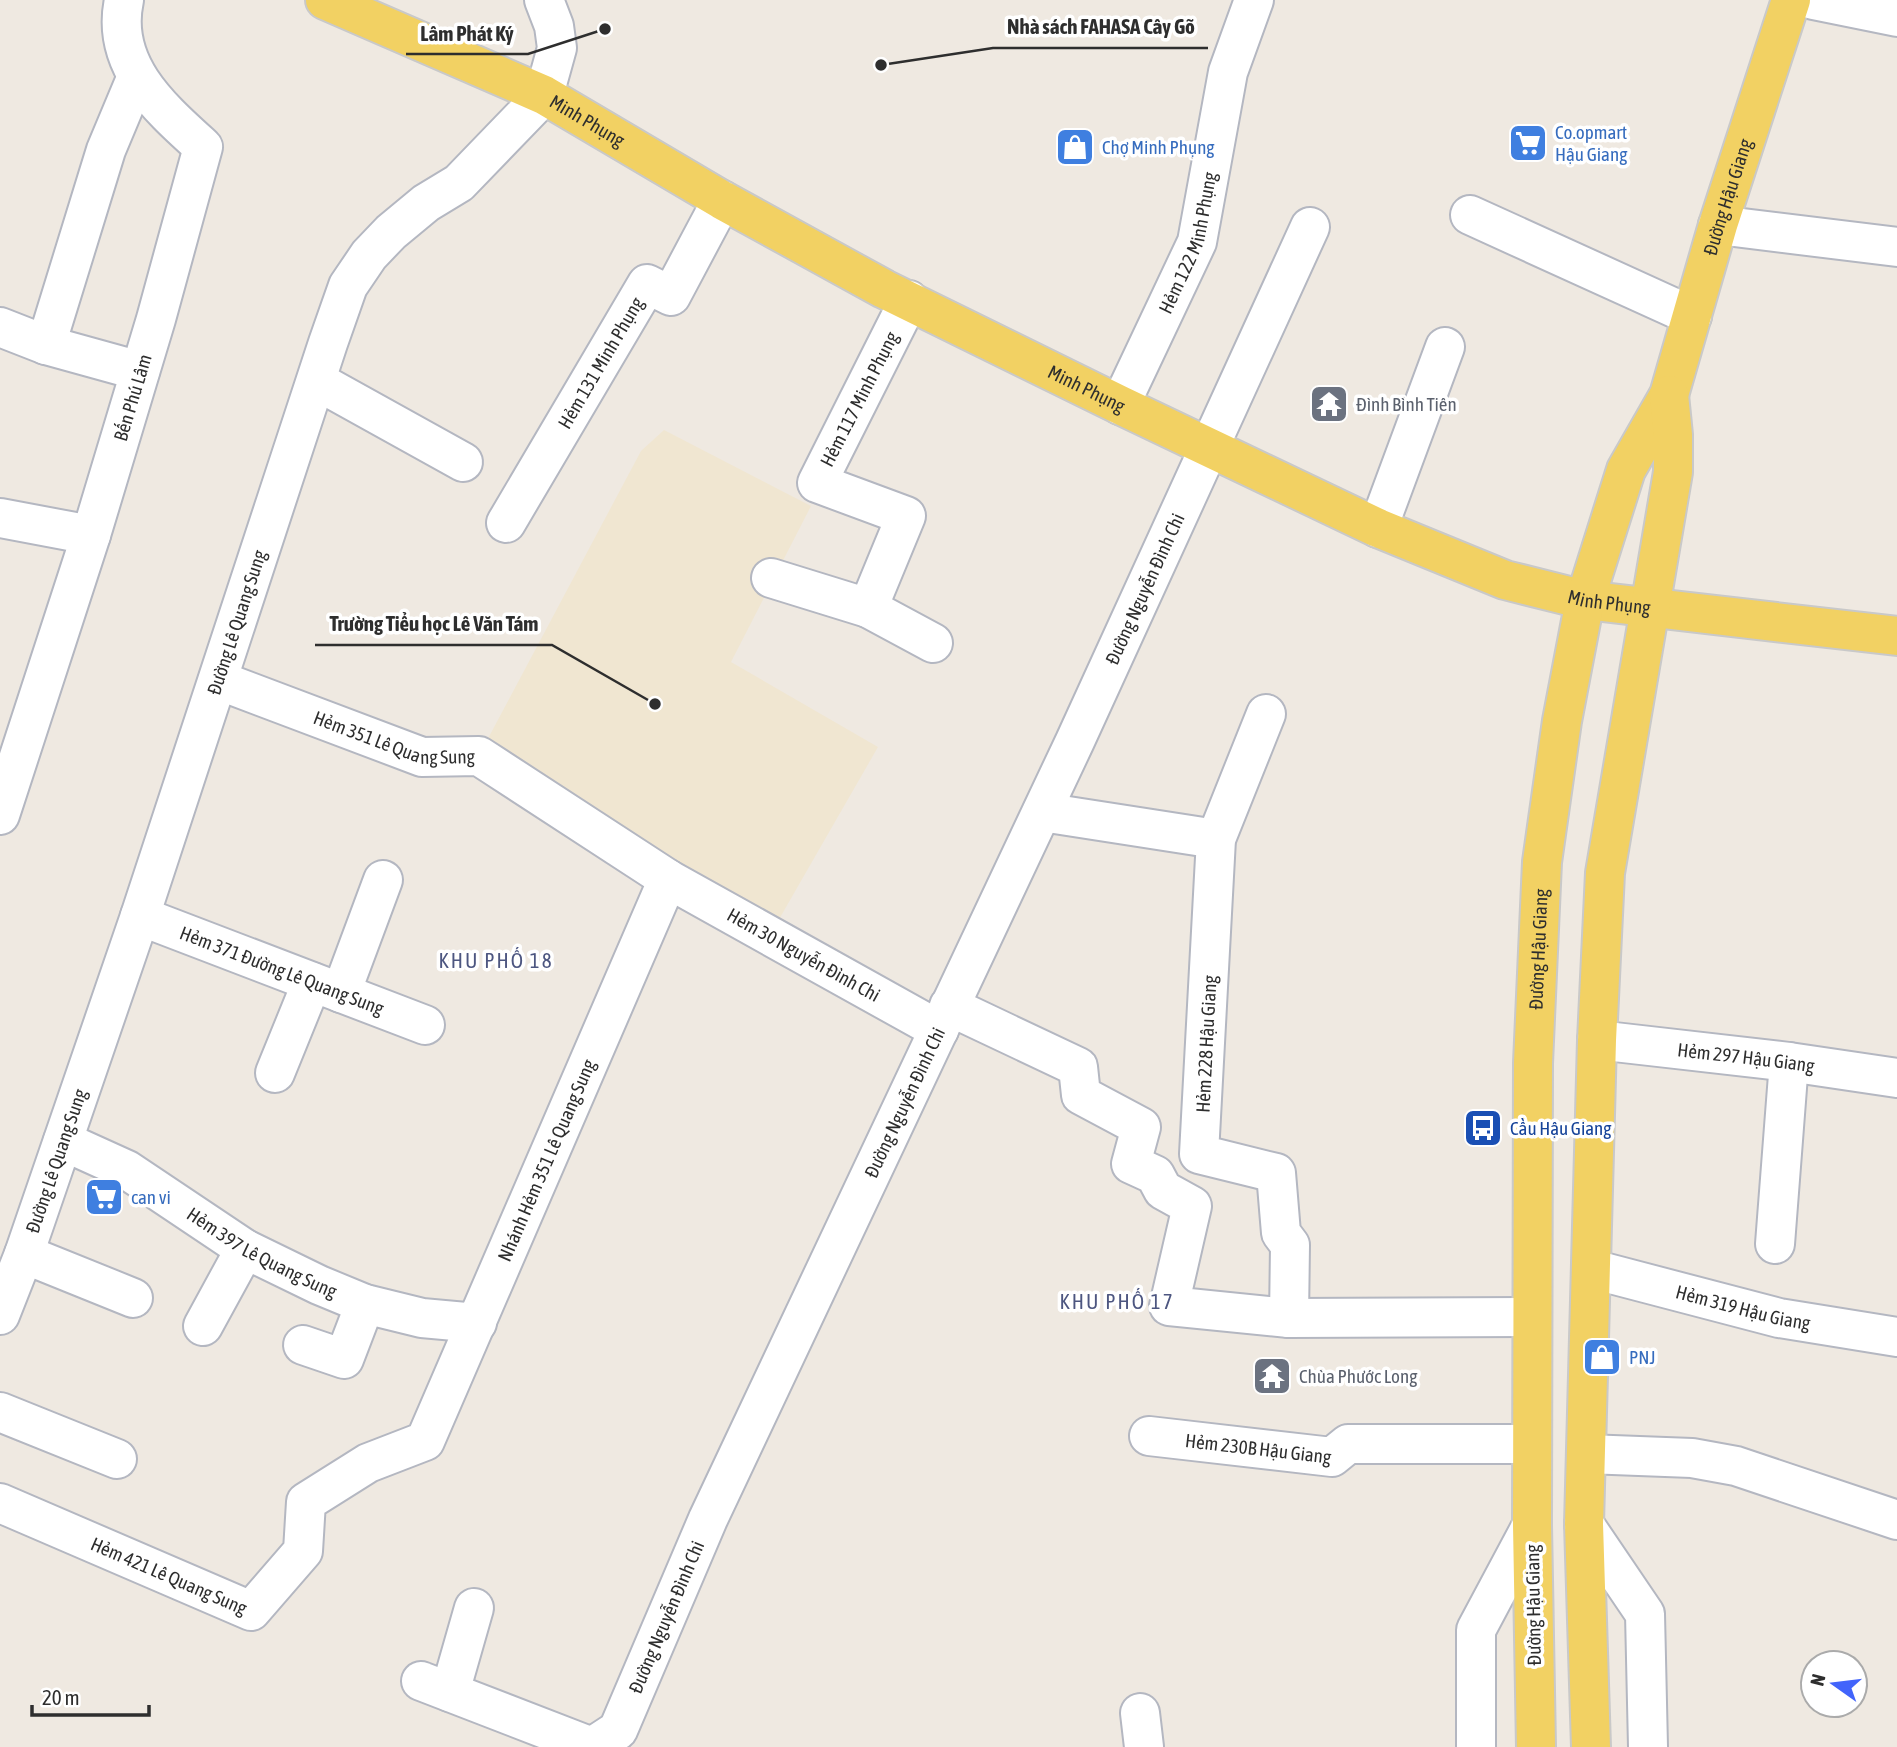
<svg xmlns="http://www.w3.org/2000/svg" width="1897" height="1747" font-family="'Asap Condensed',sans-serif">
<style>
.education{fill:#f0e6d1}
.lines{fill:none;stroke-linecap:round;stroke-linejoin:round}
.minor-casing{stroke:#b4b7c1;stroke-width:42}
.major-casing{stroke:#c9c9c9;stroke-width:42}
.minor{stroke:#fff;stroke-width:38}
.major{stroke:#f2d163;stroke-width:38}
.labels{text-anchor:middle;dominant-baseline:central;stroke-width:7;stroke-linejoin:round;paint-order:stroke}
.street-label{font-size:19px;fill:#2e2e2e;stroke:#fff}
.shop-label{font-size:19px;fill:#366cbe;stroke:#fff;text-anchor:start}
.worship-label{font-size:19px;fill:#5b616d;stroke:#fff;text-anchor:start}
.transit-label{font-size:19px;fill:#164399;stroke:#fff;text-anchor:start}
.neighbourhood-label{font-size:21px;letter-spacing:2px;fill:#4d5680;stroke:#fff}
.leader{fill:none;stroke:#2e2e2e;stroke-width:2.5}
.callout-dot{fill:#2e2e2e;stroke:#fff;stroke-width:2.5}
.callout-label{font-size:21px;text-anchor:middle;font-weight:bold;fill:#2e2e2e;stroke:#fff;stroke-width:7;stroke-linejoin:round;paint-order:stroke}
</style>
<rect width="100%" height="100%" fill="#efe9e1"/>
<!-- education -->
<polygon class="education" points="664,430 811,506 731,662 878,747 774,928 484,746 641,451"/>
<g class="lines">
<defs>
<g id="minor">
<polyline points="1813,0 1897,17"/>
<polyline points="1470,215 1692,316"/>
<polyline points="1718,225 1897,247"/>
<polyline points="909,300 817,483 906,516 868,608 933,643"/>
<polyline points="0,327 46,345 140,371"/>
<polyline points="46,345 106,150 137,76"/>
<polyline points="317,381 463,462"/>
<path id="s1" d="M1120,405L1197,242L1228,72L1254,0"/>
<polyline points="0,518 91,535"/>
<path id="s2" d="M506,523L647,284L671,296L722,200"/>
<polyline points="1378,528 1445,347"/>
<polyline points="771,578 868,608"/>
<path id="s3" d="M218,680L422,757L479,756L668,879L939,1030"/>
<polyline points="1266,714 1216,839 1199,1154 1276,1173 1281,1233 1290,1245 1289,1318 1532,1317"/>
<polyline points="1042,812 1216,839"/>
<path id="s4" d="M0,815L91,535L156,319L203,147C160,108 110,65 124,0"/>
<path id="s5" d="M140,916L425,1025"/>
<polyline points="341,993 383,880"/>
<polyline points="949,1006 1078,1067 1081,1095 1141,1127 1131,1164 1155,1175 1163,1190 1192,1206 1169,1306 1289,1318"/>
<path id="s6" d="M1597,1040L1789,1062L1897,1078"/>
<polyline points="275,1073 312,982"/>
<path id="s7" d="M63,1141L127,1170L245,1249L319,1285L365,1304L422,1318L477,1323"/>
<polyline points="1775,1244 1789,1062"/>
<polyline points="24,1254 133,1298"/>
<path id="s8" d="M1592,1269L1779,1318L1897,1337"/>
<path id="s9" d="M0,1315L24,1254L140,916L328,343L348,286L369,255L391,232L426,203L459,183L544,95L557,48L554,26L544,0"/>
<polyline points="203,1326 245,1249"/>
<polyline points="303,1345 344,1359 365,1304"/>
<polyline points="0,1412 117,1459"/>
<path id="s10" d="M1149,1436L1332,1457L1348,1444H1532"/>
<polyline points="1586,1454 1692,1458 1736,1466 1897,1520"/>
<path id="s11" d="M0,1503L251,1611L303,1551L306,1502L368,1463L425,1441L668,879"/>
<polyline points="1584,1524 1645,1614 1648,1747"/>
<polyline points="421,1681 592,1747"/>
<polyline points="450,1692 474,1608"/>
<polyline points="1140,1713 1144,1747"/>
<path id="s12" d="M592,1747L618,1730L708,1519L1075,741L1310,227"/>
<polyline points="1476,1747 1476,1630 1532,1525"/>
</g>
<g id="major">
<path id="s13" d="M325,0L544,95L722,200L884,289L1120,405L1378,528L1505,580L1585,600L1897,636"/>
<path id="s14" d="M1536,1747L1532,1525L1533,1063L1542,862L1562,721L1585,600L1626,470L1669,395L1718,225L1791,0"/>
<polyline points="1591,1747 1584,1524 1597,1040 1605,873 1673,472 1673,435 1669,395"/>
</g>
</defs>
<!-- minor casing -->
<use href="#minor" class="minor-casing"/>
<!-- major casing -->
<use href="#major" class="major-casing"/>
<!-- minor -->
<use href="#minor" class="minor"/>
<!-- major -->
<use href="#major" class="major"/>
</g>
<!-- icons -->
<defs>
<symbol id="supermarket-square" viewBox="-11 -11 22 22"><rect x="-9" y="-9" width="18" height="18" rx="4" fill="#3f7fe0" stroke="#fff"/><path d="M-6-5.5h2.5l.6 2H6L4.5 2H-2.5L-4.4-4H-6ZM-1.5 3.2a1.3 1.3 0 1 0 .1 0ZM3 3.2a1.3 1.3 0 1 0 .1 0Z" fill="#fff"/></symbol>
<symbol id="shop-square" viewBox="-11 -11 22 22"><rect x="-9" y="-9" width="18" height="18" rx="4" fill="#3f7fe0" stroke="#fff"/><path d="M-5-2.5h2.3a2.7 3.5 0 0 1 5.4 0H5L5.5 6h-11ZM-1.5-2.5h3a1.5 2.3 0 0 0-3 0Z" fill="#fff"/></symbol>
<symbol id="temple-square" viewBox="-11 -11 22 22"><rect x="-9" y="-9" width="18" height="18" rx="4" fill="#6b7280" stroke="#fff"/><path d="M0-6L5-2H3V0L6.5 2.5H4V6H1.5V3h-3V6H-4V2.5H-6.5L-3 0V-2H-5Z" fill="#fff"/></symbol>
<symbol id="bus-square" viewBox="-11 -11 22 22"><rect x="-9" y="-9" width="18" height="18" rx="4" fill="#1a4fb4" stroke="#fff"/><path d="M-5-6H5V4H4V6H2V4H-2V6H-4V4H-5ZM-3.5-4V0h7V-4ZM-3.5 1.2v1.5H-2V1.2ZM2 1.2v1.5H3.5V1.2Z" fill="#fff"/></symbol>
</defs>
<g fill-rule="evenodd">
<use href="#supermarket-square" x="1506" y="121" width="44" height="44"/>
<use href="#shop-square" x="1053" y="125" width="44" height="44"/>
<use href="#temple-square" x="1307" y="382" width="44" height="44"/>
<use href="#bus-square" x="1461" y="1106" width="44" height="44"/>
<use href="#supermarket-square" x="82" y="1175" width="44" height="44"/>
<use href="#shop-square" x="1580" y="1335" width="44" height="44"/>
<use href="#temple-square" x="1250" y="1354" width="44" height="44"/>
</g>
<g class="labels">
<!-- street labels -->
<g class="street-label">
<text stroke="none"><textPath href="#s13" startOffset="289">Minh Phụng</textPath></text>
<text stroke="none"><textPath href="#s14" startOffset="1580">Đường Hậu Giang</textPath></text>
<text stroke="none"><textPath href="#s1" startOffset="177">Hẻm 122 Minh Phụng</textPath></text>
<text stroke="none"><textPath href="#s2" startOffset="186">Hẻm 131 Minh Phụng</textPath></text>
<text stroke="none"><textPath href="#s13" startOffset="856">Minh Phụng</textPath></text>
<text stroke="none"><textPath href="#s4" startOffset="438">Bến Phú Lâm</textPath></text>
<text transform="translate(859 399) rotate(-63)">Hẻm 117 Minh Phụng</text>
<text stroke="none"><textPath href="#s12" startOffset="1288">Đường Nguyễn Đình Chi</textPath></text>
<text stroke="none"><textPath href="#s13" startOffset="1423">Minh Phụng</textPath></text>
<text stroke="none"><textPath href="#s9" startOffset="732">Đường Lê Quang Sung</textPath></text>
<text stroke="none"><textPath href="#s3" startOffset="187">Hẻm 351 Lê Quang Sung</textPath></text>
<text stroke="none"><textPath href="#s14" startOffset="798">Đường Hậu Giang</textPath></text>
<text stroke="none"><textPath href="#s3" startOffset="656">Hẻm 30 Nguyễn Đình Chi</textPath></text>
<text stroke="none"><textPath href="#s5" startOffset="152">Hẻm 371 Đường Lê Quang Sung</textPath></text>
<text transform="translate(1206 1044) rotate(-87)">Hẻm 228 Hậu Giang</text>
<text stroke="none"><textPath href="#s6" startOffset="150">Hẻm 297 Hậu Giang</textPath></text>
<text stroke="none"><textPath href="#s12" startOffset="721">Đường Nguyễn Đình Chi</textPath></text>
<text stroke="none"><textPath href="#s11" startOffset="842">Nhánh Hẻm 351 Lê Quang Sung</textPath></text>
<text stroke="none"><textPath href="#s9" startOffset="164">Đường Lê Quang Sung</textPath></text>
<text stroke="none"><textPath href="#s7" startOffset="229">Hẻm 397 Lê Quang Sung</textPath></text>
<text stroke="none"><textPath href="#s8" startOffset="156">Hẻm 319 Hậu Giang</textPath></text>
<text stroke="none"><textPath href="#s10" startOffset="110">Hẻm 230B Hậu Giang</textPath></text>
<text stroke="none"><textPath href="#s11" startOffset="184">Hẻm 421 Lê Quang Sung</textPath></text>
<text transform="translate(1533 1605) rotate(-91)">Đường Hậu Giang</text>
<text stroke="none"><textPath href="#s12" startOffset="154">Đường Nguyễn Đình Chi</textPath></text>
</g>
<!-- shop labels -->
<g class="shop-label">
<text x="1555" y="132">Co.opmart<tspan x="1555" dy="22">Hậu Giang</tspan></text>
<text x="1102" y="147">Chợ Minh Phụng</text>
<text x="131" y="1197">can vi</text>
<text x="1629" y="1357">PNJ</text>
</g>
<!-- worship labels -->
<g class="worship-label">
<text x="1356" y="404">Đình Bình Tiên</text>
<text x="1299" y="1376">Chùa Phước Long</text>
</g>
<!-- transit labels -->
<g class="transit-label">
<text x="1510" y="1128">Cầu Hậu Giang</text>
</g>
<!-- neighbourhood labels -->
<g class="neighbourhood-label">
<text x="496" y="960">KHU PHỐ 18</text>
<text x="1117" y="1301">KHU PHỐ 17</text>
</g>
</g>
<!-- callouts -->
<path class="leader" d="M881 65L993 48H1208M605 29L528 54H406M655 704L552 645H315"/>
<g class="callout-dot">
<circle cx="881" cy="65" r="7"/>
<circle cx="605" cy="29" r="7"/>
<circle cx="655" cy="704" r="7"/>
</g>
<g class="callout-label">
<text x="1101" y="34">Nhà sách FAHASA Cây Gõ</text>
<text x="467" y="41">Lâm Phát Ký</text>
<text x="434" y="631">Trường Tiểu học Lê Văn Tám</text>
</g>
<!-- north arrow -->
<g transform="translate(1834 1684) rotate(284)"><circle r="33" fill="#ffffff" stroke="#ababab" stroke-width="2"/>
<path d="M0-5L12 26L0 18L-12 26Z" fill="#4264fb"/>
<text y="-10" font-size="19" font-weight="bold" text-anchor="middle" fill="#2e2e2e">N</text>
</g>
<!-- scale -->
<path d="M32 1705v10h117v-10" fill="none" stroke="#2e2e2e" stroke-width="3.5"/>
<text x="42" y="1705" font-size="21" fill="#2e2e2e" stroke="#ffffff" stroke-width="5" paint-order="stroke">20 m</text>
</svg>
